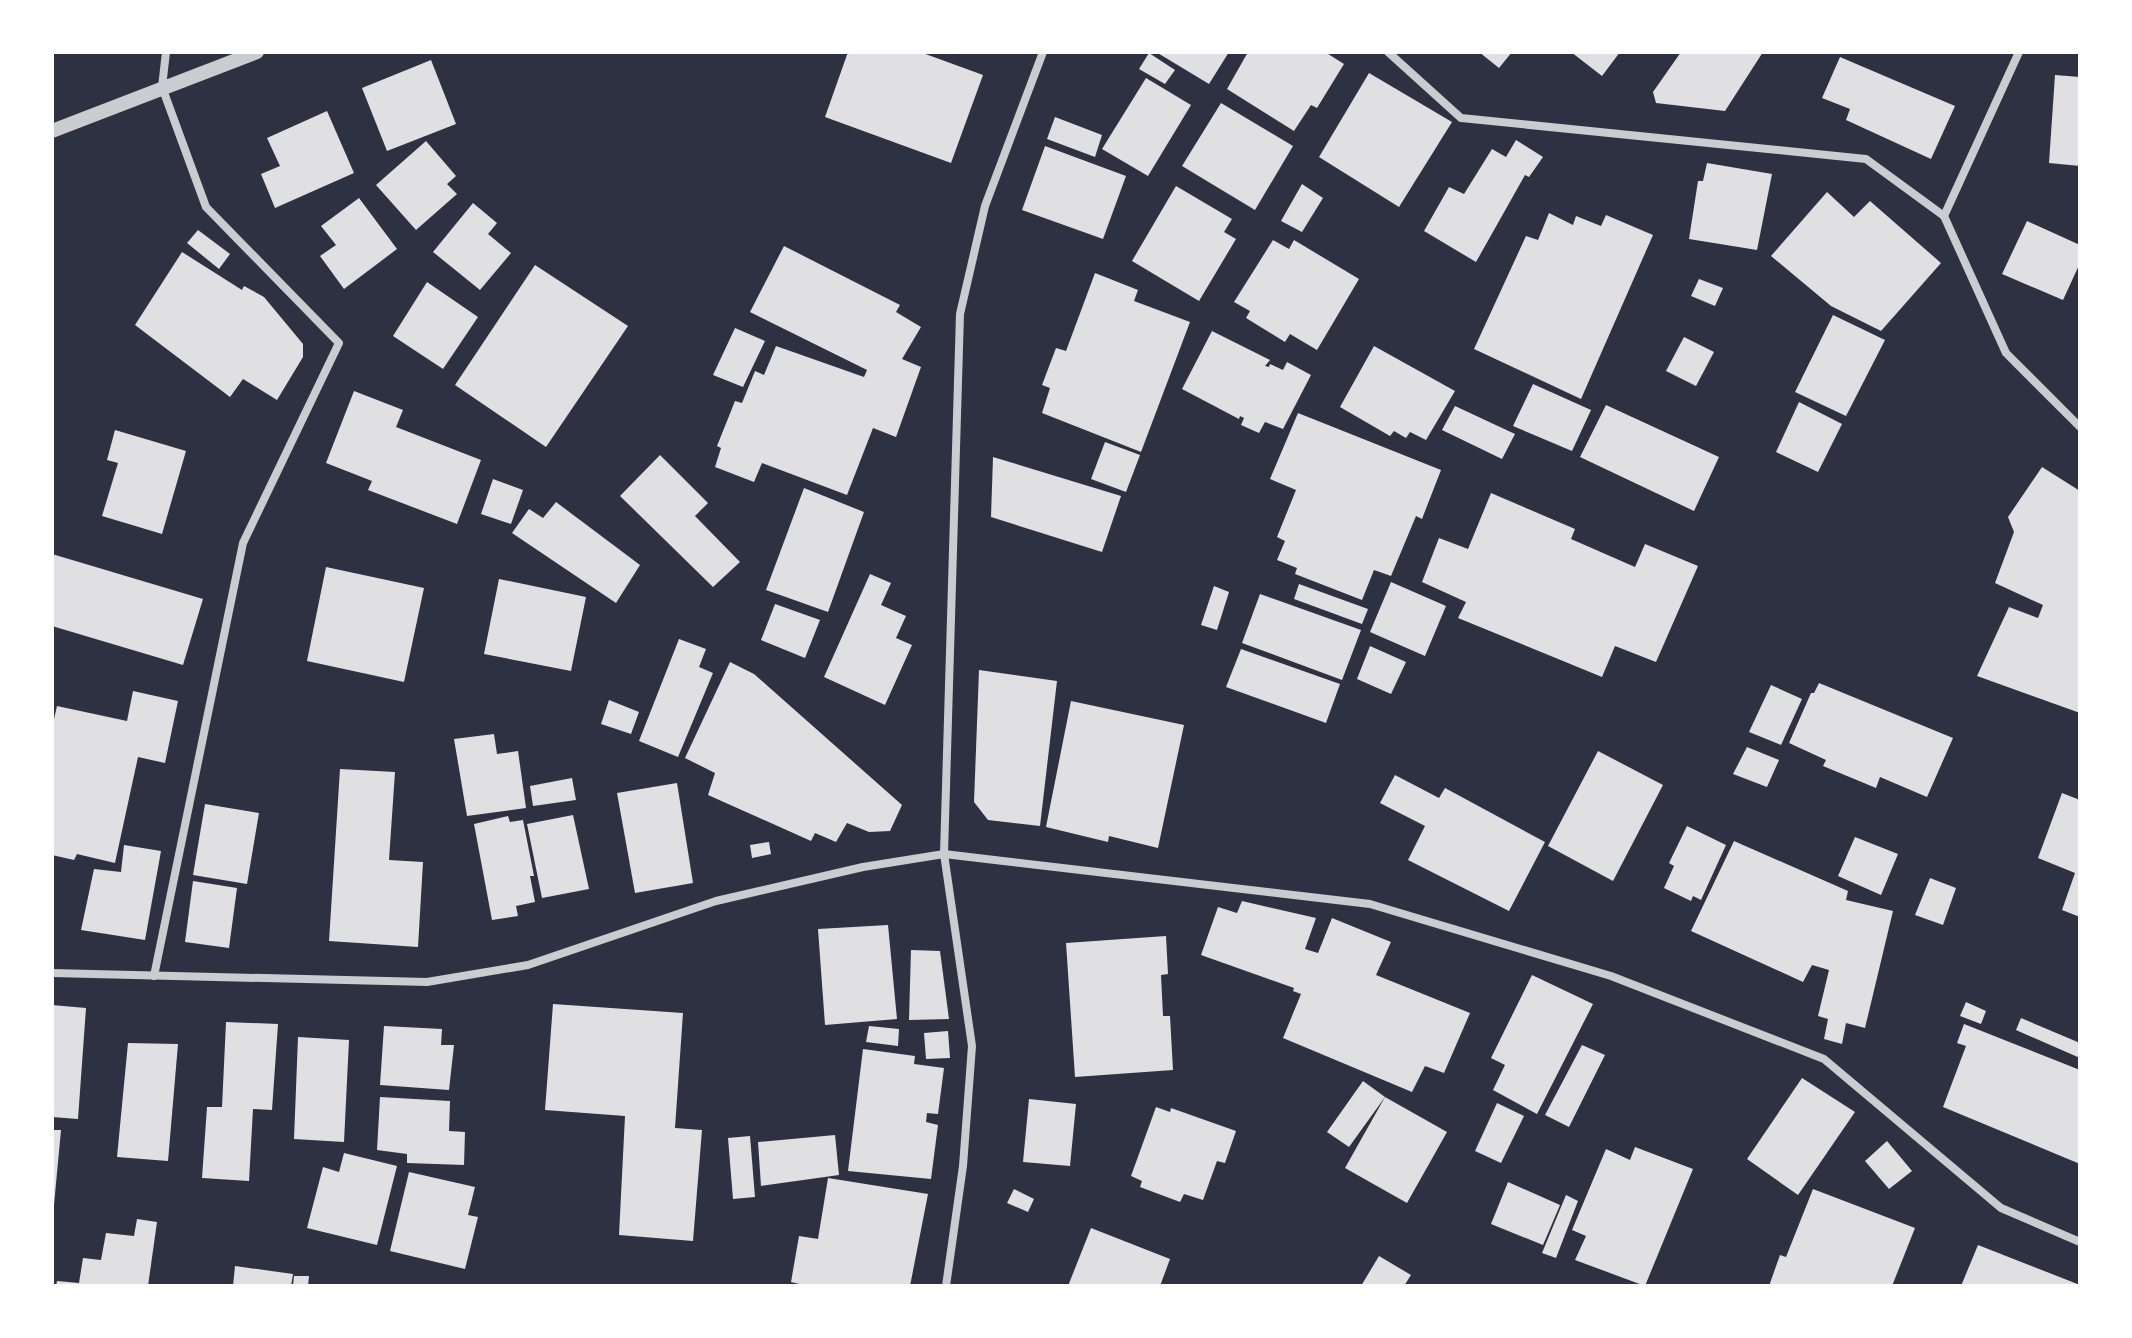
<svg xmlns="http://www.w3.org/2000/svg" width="2132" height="1338" font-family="'Roboto Condensed',sans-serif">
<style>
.building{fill:#e0e0e3}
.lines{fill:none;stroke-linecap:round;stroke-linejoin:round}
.minor{stroke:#caccd0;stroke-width:8}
.tertiary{stroke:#caccd0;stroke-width:14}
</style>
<rect width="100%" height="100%" fill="#2d3142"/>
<!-- building -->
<g class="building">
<polygon points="848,52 920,52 983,75 951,163 825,117"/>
<polygon points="1156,52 1229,52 1209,84"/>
<polygon points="1248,52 1325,52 1344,64 1317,108 1311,105 1294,131 1227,89"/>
<polygon points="1479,52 1512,52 1499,68"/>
<polygon points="1571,52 1620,52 1602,76"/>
<polygon points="1681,52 1763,52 1725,111 1656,103 1653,92"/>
<polygon points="1149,53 1175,70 1165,84 1139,69"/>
<polygon points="1840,57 1955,106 1931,159 1846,120 1850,109 1822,98"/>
<polygon points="431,60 456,124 387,151 362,88"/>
<polygon points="1369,73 1452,122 1399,207 1319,157"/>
<polygon points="2055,75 2080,77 2080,166 2049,163"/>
<polygon points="1146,78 1191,105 1148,176 1102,149"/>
<polygon points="1221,103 1293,146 1255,210 1182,166"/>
<polygon points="327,111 354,173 275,208 261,174 280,166 267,138"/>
<polygon points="1055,117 1102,135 1095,157 1047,139"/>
<polygon points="1516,140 1543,157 1529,177 1525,175 1476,262 1424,231 1449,187 1464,194 1492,149 1506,157"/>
<polygon points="426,141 456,176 447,184 457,194 416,230 376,185"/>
<polygon points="1045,146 1126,176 1103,239 1022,210"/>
<polygon points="1707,163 1772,174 1757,250 1689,239 1698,181 1703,181"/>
<polygon points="1302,184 1323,198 1302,232 1281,221"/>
<polygon points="1176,186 1232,219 1224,232 1236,239 1199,301 1132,261"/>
<polygon points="1827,192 1854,217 1870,201 1941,263 1881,331 1831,306 1771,256"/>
<polygon points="359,198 397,249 344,289 320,256 336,245 321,226"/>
<polygon points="473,203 497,223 488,234 511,253 480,290 433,252"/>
<polygon points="1549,213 1573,225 1576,216 1601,226 1606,215 1653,235 1581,399 1474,349 1526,236 1538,240"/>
<polygon points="2027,221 2080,245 2080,263 2063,300 2002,274"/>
<polygon points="198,230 230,254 219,269 187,243"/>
<polygon points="1273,240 1289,249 1294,240 1359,279 1317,350 1290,334 1285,342 1246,318 1250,311 1234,302"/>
<polygon points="784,246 900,305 896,312 921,327 902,359 921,367 896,437 873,428 847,495 762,463 754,482 715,467 721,448 717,446 735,401 742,403 755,371 764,375 776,346 864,377 867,370 750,312"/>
<polygon points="182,252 242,290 244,286 264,297 303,344 303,357 277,400 243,379 230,397 135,325"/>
<polygon points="535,265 628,326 546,447 455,385"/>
<polygon points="1095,273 1138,290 1134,301 1190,322 1141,452 1042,413 1050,388 1042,385 1056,348 1066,351"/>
<polygon points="1699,279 1723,288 1715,306 1691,296"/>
<polygon points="427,282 478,317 443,369 393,336"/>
<polygon points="1833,315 1885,340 1846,416 1795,392"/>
<polygon points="735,328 765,341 743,387 713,375"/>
<polygon points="1212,331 1270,360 1265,366 1269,367 1270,364 1283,370 1287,362 1311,375 1283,429 1265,422 1259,433 1241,425 1244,418 1240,416 1239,419 1182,389"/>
<polygon points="1684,337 1714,352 1696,386 1666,371"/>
<polygon points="1374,346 1455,391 1426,440 1410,432 1406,438 1394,431 1390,436 1340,407"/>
<polygon points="1533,384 1591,410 1572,451 1513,426"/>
<polygon points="354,391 403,410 396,427 481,460 457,524 368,490 372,481 326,463"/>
<polygon points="1799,402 1842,424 1818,472 1776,452"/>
<polygon points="1606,405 1719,457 1694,511 1580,457"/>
<polygon points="1455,406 1515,434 1502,459 1442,430"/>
<polygon points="1298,413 1441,470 1422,519 1416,516 1391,576 1374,570 1362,600 1295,574 1297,568 1277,560 1285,541 1277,537 1296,490 1270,479"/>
<polygon points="115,430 186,451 162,534 102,516 118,463 107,460"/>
<polygon points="1105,442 1140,455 1126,492 1091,479"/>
<polygon points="660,455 708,503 695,516 740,562 713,587 620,496"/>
<polygon points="993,457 1121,496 1102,552 991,517"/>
<polygon points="2042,467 2080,491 2080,713 1977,676 2009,607 2038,618 2043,605 1995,583 2014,532 2008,517"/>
<polygon points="493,479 523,490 511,524 481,514"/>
<polygon points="804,488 864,512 828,612 766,590"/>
<polygon points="1491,493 1575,529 1571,539 1635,567 1645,544 1698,566 1656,662 1615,646 1602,677 1458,618 1466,602 1422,582 1439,538 1468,549"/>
<polygon points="556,502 640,565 616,603 512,533 529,509 543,518"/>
<polygon points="52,554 203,599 183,665 52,626"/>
<polygon points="326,567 424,588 404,682 307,661"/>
<polygon points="870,574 891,583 881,605 906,616 896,638 912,645 885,705 824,677"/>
<polygon points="499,579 586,597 571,671 484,654"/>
<polygon points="1391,582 1446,606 1425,656 1370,632"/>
<polygon points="1299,584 1368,609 1362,624 1294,599"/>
<polygon points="1214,586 1229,592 1217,630 1201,625"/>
<polygon points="1260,594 1361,630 1342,680 1242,643"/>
<polygon points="775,604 820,620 805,658 761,640"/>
<polygon points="679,639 706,649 699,667 713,673 678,757 639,741"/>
<polygon points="1370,646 1406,662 1391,694 1357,679"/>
<polygon points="1241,649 1340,684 1326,723 1226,687"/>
<polygon points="730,662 754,674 902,805 890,831 869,832 847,823 836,842 815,833 811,841 708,795 715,773 685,758"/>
<polygon points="979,670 1057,681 1040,826 988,820 974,802"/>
<polygon points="1819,683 1953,738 1927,797 1880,777 1876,788 1823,766 1826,760 1789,743 1811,693 1814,693"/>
<polygon points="1771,685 1802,699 1781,745 1749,732"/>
<polygon points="133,691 178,701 165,763 138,757 115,863 77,854 74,860 52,855 52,728 57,706 127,721"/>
<polygon points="609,700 639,712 631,734 601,724"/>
<polygon points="1071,701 1184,725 1158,848 1109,836 1108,842 1046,827"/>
<polygon points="494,734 497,754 518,751 526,808 467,816 454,739"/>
<polygon points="1747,747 1779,760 1767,787 1733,774"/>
<polygon points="1598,751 1663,785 1613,881 1548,846"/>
<polygon points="340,769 395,772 389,860 423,862 418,947 329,941"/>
<polygon points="1395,775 1439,798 1445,788 1545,842 1509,911 1408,860 1425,826 1380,803"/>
<polygon points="572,778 576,800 533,806 530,786"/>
<polygon points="677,783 693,883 635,893 617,793"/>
<polygon points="2062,793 2080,800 2080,917 2062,910 2075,873 2038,858"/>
<polygon points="205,804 259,813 247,884 193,875"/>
<polygon points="573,815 589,889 542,898 527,824"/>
<polygon points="508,816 510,822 523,820 534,876 530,876 535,902 516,906 518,916 492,920 474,824"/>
<polygon points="1687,826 1726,845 1701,900 1693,896 1691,901 1664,888 1674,866 1669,863"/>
<polygon points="1855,837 1898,854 1881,895 1838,876"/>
<polygon points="1734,841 1848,891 1846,900 1893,911 1865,1028 1846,1023 1842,1044 1824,1039 1828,1019 1818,1016 1829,970 1812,965 1803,982 1691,931"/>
<polygon points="769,842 771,854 752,858 750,845"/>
<polygon points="124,845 161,851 145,940 81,930 94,869 121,872"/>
<polygon points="1930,878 1956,888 1943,925 1915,915"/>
<polygon points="193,881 237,888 229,948 185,942"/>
<polygon points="1242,901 1316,918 1305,949 1318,953 1332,918 1391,942 1376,975 1470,1013 1444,1073 1425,1066 1412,1092 1283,1038 1301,994 1293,991 1294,988 1201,955 1218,907 1237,913"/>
<polygon points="888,925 897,1019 825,1025 818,929"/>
<polygon points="1166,936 1168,974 1161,975 1163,1016 1170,1016 1173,1070 1075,1077 1066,943"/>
<polygon points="911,950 940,951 949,1019 909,1020"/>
<polygon points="1532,975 1593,1004 1537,1114 1493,1090 1505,1065 1491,1058"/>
<polygon points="1966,1002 1986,1011 1981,1024 1960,1016"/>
<polygon points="553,1004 683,1013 675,1128 702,1130 693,1241 619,1235 625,1116 545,1110"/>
<polygon points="52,1005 86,1008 78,1119 52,1117"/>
<polygon points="2021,1018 2080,1043 2080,1058 2016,1030"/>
<polygon points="226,1022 278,1024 272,1110 253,1109 249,1181 202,1178 207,1107 222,1107"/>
<polygon points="1964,1024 2080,1070 2080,1164 1943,1107 1966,1046 1957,1043"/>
<polygon points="384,1026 442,1029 441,1045 454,1045 449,1090 380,1085"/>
<polygon points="869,1026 899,1029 898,1046 866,1042"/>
<polygon points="948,1031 950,1058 926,1059 924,1033"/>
<polygon points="298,1037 349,1040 344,1142 294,1139"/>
<polygon points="128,1043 178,1044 168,1161 117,1157"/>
<polygon points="1582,1045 1605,1055 1569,1127 1545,1115"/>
<polygon points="863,1049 915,1056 914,1064 944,1068 938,1114 927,1113 926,1122 938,1125 931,1179 848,1171"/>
<polygon points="1802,1078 1855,1112 1798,1195 1747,1159"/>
<polygon points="1363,1081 1385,1097 1349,1147 1327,1132"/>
<polygon points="380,1097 450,1101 449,1131 465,1132 464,1165 407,1163 407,1154 377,1150"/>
<polygon points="1385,1097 1447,1132 1407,1203 1345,1168"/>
<polygon points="1029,1099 1076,1104 1070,1166 1023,1162"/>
<polygon points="1497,1103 1524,1116 1501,1163 1475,1151"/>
<polygon points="1156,1107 1170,1112 1171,1108 1236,1131 1225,1163 1217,1161 1203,1200 1184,1194 1180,1202 1140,1187 1142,1181 1131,1176"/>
<polygon points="52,1130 61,1130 54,1205 52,1205"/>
<polygon points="835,1135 839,1175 761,1186 758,1142"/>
<polygon points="750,1136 755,1197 733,1199 728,1138"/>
<polygon points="1887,1141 1912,1171 1889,1189 1865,1161"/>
<polygon points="1635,1147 1693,1169 1645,1286 1575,1260 1586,1236 1572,1230 1606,1149 1630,1160"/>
<polygon points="344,1153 397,1166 377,1245 307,1228 323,1167 339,1172"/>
<polygon points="409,1172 475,1187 468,1215 478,1217 465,1269 390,1251"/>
<polygon points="828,1178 928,1194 910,1286 808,1286 791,1282 799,1236 818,1239"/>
<polygon points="1508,1182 1560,1205 1543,1245 1491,1224"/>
<polygon points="1014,1189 1034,1199 1028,1212 1007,1203"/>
<polygon points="1813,1189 1915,1228 1892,1286 1769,1286 1780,1255 1786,1257"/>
<polygon points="1566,1195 1578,1201 1556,1258 1542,1253"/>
<polygon points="137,1219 157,1222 148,1286 56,1286 57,1281 79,1283 83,1258 101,1260 106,1233 134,1236"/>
<polygon points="1091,1228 1170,1259 1160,1286 1068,1286"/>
<polygon points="1978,1245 2080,1285 2080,1286 1961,1286"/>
<polygon points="1379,1256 1411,1275 1404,1286 1361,1286"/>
<polygon points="235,1266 293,1274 291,1286 233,1286"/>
<polygon points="294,1276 309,1276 308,1286 293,1286"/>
</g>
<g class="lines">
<!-- minor -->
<g class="minor">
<polyline points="1388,52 1461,118 1866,159 1944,216 2006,353 2080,427"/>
<polyline points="1944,216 2019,52"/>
<polyline points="52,973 427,982 528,965 716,901 863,867 944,854 1370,904 1611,976 1824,1059 2001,1208 2080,1242"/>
<polyline points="154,976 243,543 339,343 206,207 162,87 166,52"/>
<polyline points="946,1286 963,1166 972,1046 944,854 960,314 985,206 1043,52"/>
</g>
<!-- tertiary -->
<polyline class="tertiary" points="52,131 257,52"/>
</g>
<!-- border -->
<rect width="2132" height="1338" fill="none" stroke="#ffffff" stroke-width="108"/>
</svg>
